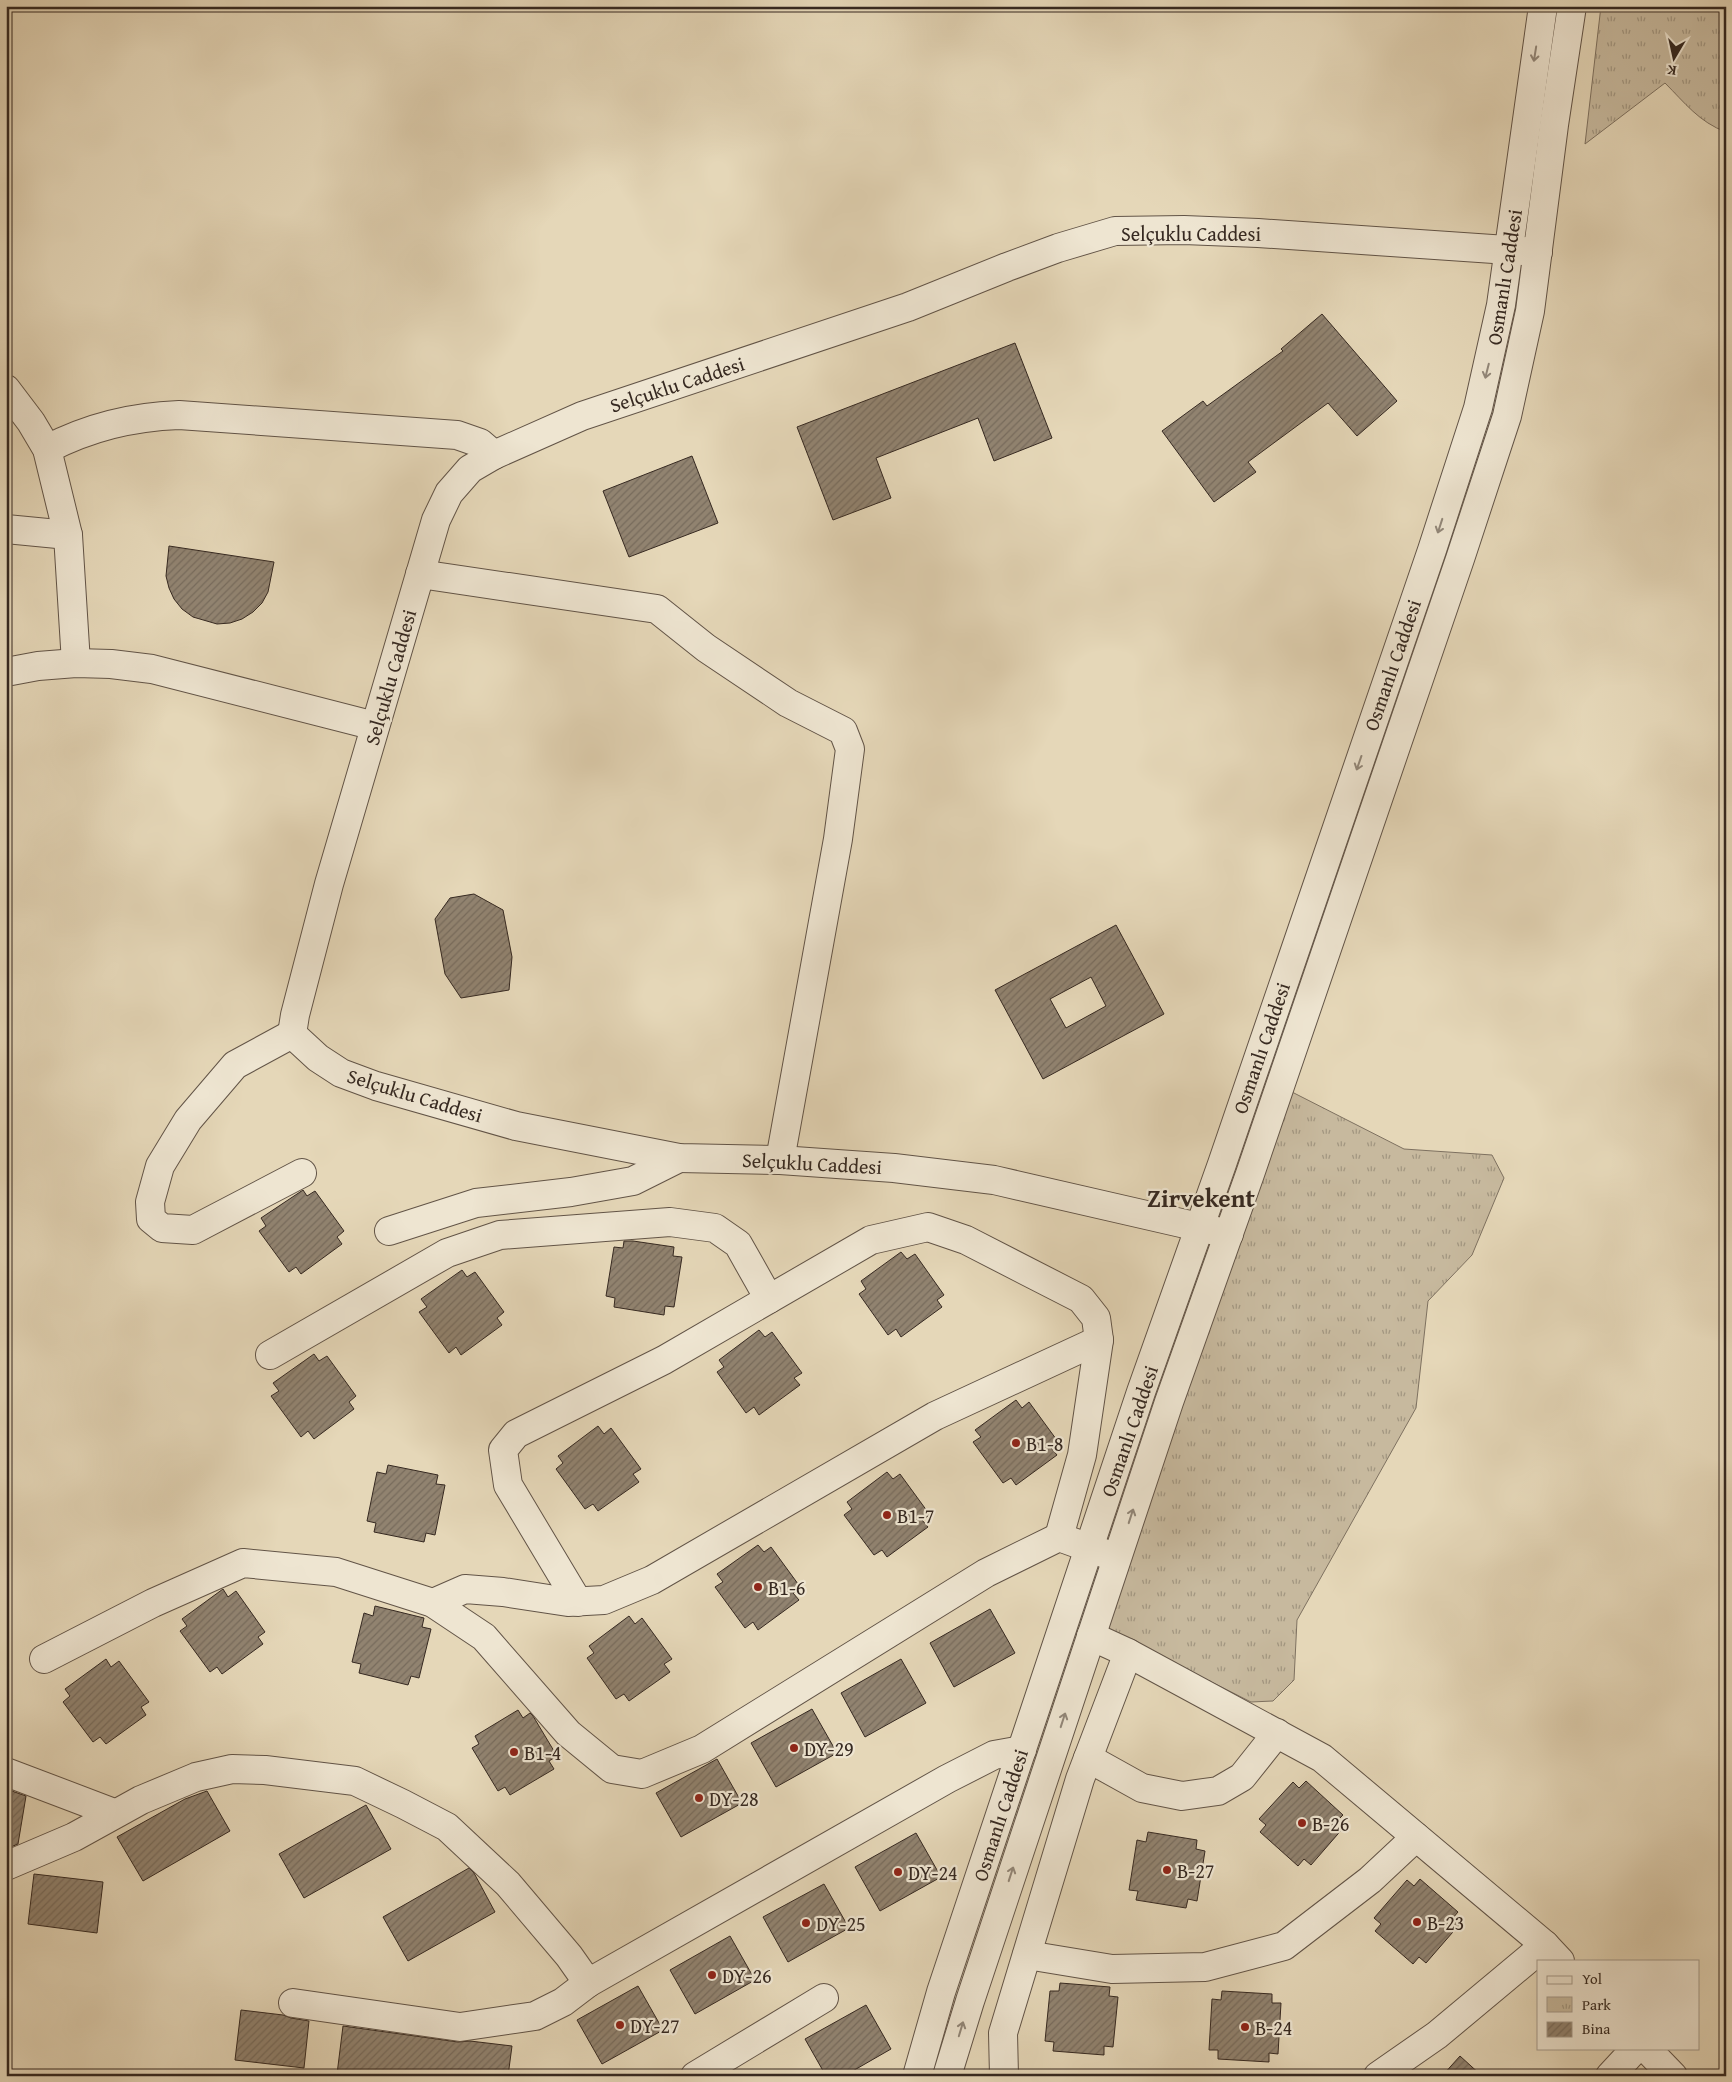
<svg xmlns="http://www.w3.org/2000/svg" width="1732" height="2082" font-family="'Gentium Book Plus',serif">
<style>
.park{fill:url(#park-tufts);stroke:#7e7160}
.building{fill:url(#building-hatch);stroke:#362921;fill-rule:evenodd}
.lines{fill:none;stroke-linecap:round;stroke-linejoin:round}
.minor-casing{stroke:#625447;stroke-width:30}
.minor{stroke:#eee5d1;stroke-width:28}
.oneway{stroke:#928779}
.poi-dot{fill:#8f2418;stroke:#eee5d1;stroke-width:2}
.labels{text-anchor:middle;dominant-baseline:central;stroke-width:4.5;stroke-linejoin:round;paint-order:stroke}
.street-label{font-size:20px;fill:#362921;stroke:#eee5d1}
.poi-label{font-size:20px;fill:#362921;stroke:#eee5d1;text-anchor:start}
.district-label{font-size:25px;font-weight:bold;fill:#362921;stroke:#eee5d1}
</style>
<defs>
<pattern id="park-tufts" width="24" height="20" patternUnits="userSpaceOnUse" patternTransform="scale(1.25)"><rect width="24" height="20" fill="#c7b99e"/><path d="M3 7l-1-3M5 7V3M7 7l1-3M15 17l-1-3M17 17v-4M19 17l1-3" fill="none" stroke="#a29680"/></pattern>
<pattern id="building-hatch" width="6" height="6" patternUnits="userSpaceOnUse" patternTransform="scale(1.25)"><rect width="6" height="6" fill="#918370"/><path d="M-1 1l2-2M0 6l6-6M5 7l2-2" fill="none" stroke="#776b5c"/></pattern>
</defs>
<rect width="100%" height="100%" fill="#e5d7b8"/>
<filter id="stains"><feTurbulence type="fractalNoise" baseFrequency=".004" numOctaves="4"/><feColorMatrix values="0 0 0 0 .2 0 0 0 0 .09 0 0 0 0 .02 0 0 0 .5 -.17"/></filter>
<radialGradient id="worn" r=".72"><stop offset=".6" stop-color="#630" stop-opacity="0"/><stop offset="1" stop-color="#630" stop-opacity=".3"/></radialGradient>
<!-- park -->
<g class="park">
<path d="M1601,6H1726V132C1699,122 1685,103 1665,83L1585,144Z"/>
<polygon points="1290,1091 1404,1149 1492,1155 1504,1178 1472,1255 1428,1301 1416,1408 1297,1620 1294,1680 1273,1701 1251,1702 1106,1629"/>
</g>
<!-- building -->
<g class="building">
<polygon points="1322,314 1397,401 1357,436 1328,403 1248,462 1256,472 1214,502 1162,431 1203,401 1207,406 1283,351 1281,349"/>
<polygon points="1015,343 1052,438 994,461 978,418 876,458 891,498 833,520 797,427"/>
<polygon points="692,456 718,523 629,557 603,491"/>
<polygon points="169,546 274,562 268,592 262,603 253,612 242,619 230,623 217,624 193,617 182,609 174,599 169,588 166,576"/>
<polygon points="474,894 503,910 512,957 509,990 461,998 445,974 435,919 450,898"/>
<path d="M1116,925L1164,1014L1043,1079L995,990ZM1091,977L1106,1006L1066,1028L1050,999Z"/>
<polygon points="303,1190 307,1196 315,1191 344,1231 337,1237 342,1244 301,1274 296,1267 289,1272 259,1231 266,1226 261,1218"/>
<polygon points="624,1241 633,1241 674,1247 673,1256 682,1257 674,1307 665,1306 664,1315 614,1307 615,1298 606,1296 614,1247 623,1248"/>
<polygon points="901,1252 907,1259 915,1254 944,1295 937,1300 942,1307 901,1337 896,1329 888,1335 859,1294 866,1289 861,1281"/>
<polygon points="462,1270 467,1277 475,1272 504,1312 497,1318 502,1325 461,1355 456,1347 449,1353 419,1312 427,1307 421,1299"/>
<polygon points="759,1330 765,1337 772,1332 802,1373 794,1378 800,1385 759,1415 754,1407 746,1413 717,1372 724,1367 719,1360"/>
<polygon points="314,1354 319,1361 327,1356 356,1396 349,1402 354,1409 314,1439 308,1431 301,1437 271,1396 279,1391 273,1383"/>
<polygon points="1016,1400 1022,1408 1029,1402 1059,1443 1051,1448 1057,1455 1016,1485 1011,1478 1003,1483 973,1442 981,1437 975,1430"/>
<polygon points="598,1426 604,1434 611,1428 641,1469 633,1474 639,1482 598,1511 593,1504 585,1509 556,1469 563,1463 558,1456"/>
<polygon points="388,1465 438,1475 436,1484 445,1485 435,1535 426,1533 424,1542 374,1532 376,1523 367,1521 377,1472 386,1474"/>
<polygon points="887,1472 893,1479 900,1474 930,1515 922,1520 928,1527 887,1557 882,1550 874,1555 844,1515 852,1509 847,1502"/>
<polygon points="758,1545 764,1552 771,1547 801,1588 793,1593 799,1600 758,1630 753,1622 745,1628 715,1587 723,1582 717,1574"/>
<polygon points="223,1589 228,1597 236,1591 265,1632 258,1637 263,1644 222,1674 217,1667 210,1672 180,1631 187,1626 182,1619"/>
<polygon points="375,1606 424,1618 422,1627 431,1629 419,1678 411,1676 408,1685 359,1673 361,1664 352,1662 364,1613 373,1616"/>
<polygon points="990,1609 1015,1653 954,1687 930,1643"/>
<polygon points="629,1616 635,1624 642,1618 672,1659 664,1664 670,1672 629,1701 624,1694 616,1699 587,1658 594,1653 589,1646"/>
<polygon points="106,1659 111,1667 119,1661 149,1702 141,1707 146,1715 106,1744 100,1737 93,1742 63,1702 70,1696 65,1689"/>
<polygon points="901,1659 926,1703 865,1737 841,1693"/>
<polygon points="812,1709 837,1753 776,1787 751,1743"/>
<polygon points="518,1710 523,1718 530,1713 533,1716 557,1756 549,1761 554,1769 510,1795 505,1787 498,1791 472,1748 479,1744 475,1736"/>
<polygon points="717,1759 742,1803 681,1837 656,1793"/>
<polygon points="1306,1781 1343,1815 1337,1821 1344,1827 1311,1865 1304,1859 1298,1866 1260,1832 1266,1825 1259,1819 1293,1782 1299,1788"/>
<polygon points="6,1789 26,1796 18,1844 6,1849"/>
<polygon points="207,1791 230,1831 143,1881 117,1837 185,1799"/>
<polygon points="366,1805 391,1849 304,1898 279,1854"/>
<polygon points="1148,1832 1197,1840 1196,1849 1205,1851 1197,1901 1188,1899 1186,1908 1136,1900 1138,1891 1129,1890 1137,1840 1146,1842"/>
<polygon points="916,1833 941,1877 880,1911 855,1867"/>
<polygon points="469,1868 474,1873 495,1912 408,1961 383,1917"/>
<polygon points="34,1874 103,1882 97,1933 28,1924"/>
<polygon points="1420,1879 1458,1912 1452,1919 1459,1925 1426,1963 1419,1957 1413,1964 1375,1931 1381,1924 1374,1918 1407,1880 1414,1886"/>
<polygon points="824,1884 849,1928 788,1962 763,1917"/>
<polygon points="730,1936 755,1980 695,2014 670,1970"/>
<polygon points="1060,1983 1110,1987 1109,1996 1118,1997 1113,2047 1104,2046 1104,2055 1053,2051 1054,2042 1045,2041 1050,1991 1059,1991"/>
<polygon points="638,1986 663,2030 602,2064 577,2020"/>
<polygon points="1222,1991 1272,1994 1272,2003 1281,2003 1278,2054 1269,2053 1269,2062 1218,2059 1218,2050 1209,2050 1212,1999 1221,2000"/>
<polygon points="866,2005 891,2049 844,2076 826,2076 805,2039"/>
<polygon points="241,2010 283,2015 291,2018 309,2021 304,2068 235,2060"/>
<polygon points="343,2026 458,2042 470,2041 512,2046 508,2076 350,2076 337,2074"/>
<polygon points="1460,2056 1482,2076 1442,2076"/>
</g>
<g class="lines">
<defs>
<g id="minor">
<polyline points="6,389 31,422 47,449 68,535 76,663"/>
<path d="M47,449C90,427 131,417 179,415L457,435L480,443L494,455"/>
<polyline points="6,529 68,535"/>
<polyline points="420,574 657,609 706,648 788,703 843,731 850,749 838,839 780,1160"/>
<polyline points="6,672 38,666 76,663 111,664 152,669 375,726"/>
<polyline points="292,1034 235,1065 188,1120 160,1166 150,1202 151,1219 162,1228 193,1230 302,1173"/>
<polyline points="389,1231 476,1203 571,1192 633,1181 679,1158"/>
<polyline points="1229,1234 994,1180 894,1168 780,1160 679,1158 516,1126 376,1086 341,1073 318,1058 292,1034 295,1015 329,884 436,520 449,493 470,469 494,455 582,416 908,307 1007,267 1058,248 1115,231 1184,230 1258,233 1538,252"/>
<polyline points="270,1355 447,1253 500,1235 670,1222 715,1228 738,1244 769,1299"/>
<polyline points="578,1602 508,1485 503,1450 516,1434 664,1360 871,1240 928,1227 966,1240 1081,1299 1096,1318 1099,1340 1082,1455 1059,1537"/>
<polyline points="433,1603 465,1589 503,1592 568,1602 604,1600 652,1580 935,1416 1099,1340"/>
<polyline points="1091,1636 1128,1653 1322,1758 1545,1945 1560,1961"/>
<polyline points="44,1659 153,1603 243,1563 336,1572 433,1603 484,1637 568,1733 612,1769 642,1774 702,1749 986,1573 1059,1537 1106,1554"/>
<polyline points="1088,1758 1142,1788 1182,1796 1218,1791 1242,1777 1277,1733"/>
<polyline points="6,1772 114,1813"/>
<polyline points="6,1866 74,1837 141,1800 196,1777 232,1769 265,1770 355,1781 403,1804 447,1827 508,1884 569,1956 588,1983 947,1779 994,1755 1022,1750"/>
<polyline points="1027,1955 1112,1969 1205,1967 1284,1946 1370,1880 1416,1837"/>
<polyline points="293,2003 460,2027 535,2016 563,2002 588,1983"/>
<polyline points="1646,2048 1673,2076"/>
<polyline points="695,2076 824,1998"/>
<polyline points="917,2076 941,1992 1141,1392 1222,1164 1432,550 1478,408 1501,305 1543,6"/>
<polyline points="947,2076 970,2001 1169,1402 1250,1174 1460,559 1507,416 1530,311 1554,125 1572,6"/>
<polyline points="1004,2076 1003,2033 1080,1779 1128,1653"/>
<polyline points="1378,2076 1437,2035 1545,1945"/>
<polyline points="1610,2076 1636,2048"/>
</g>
</defs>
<!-- minor casing -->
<use href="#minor" class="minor-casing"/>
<!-- minor -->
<use href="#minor" class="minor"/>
</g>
<!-- one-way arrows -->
<defs><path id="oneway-shaft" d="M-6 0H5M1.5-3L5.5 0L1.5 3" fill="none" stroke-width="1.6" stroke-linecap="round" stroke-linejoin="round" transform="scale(1.25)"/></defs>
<g class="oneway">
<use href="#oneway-shaft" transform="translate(1535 54) rotate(99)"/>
<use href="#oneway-shaft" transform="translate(1487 371) rotate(104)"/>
<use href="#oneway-shaft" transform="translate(1440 526) rotate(108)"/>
<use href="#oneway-shaft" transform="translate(1359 763) rotate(109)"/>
<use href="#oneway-shaft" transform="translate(1131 1516) rotate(-72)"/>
<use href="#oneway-shaft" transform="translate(1063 1720) rotate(-72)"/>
<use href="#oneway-shaft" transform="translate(1011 1874) rotate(-72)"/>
<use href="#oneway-shaft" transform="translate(961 2029) rotate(-73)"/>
</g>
<!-- markers -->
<g class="poi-dot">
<circle cx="1016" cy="1443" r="5"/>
<circle cx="887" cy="1515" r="5"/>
<circle cx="758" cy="1587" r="5"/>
<circle cx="794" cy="1748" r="5"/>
<circle cx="514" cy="1752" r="5"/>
<circle cx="699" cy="1798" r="5"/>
<circle cx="1302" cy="1823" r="5"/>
<circle cx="1167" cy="1870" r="5"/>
<circle cx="898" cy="1872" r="5"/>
<circle cx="1417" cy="1922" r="5"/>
<circle cx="806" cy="1923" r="5"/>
<circle cx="712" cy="1975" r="5"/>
<circle cx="620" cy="2025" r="5"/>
<circle cx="1245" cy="2027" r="5"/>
</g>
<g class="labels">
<!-- street labels -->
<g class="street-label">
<text x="1191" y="233">Selçuklu Caddesi</text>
<text transform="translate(1504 277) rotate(-81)">Osmanlı Caddesi</text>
<text transform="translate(677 384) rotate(-18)">Selçuklu Caddesi</text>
<text transform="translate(1392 665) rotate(-71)">Osmanlı Caddesi</text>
<text transform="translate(390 677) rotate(-74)">Selçuklu Caddesi</text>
<text transform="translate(1261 1048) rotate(-71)">Osmanlı Caddesi</text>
<text transform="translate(415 1095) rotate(17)">Selçuklu Caddesi</text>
<text transform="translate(812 1163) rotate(3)">Selçuklu Caddesi</text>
<text transform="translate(1129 1431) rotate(-71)">Osmanlı Caddesi</text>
<text transform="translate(1000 1815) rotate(-72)">Osmanlı Caddesi</text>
</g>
<!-- poi labels -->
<g class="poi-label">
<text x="1026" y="1443">B1-8</text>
<text x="897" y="1515">B1-7</text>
<text x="768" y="1587">B1-6</text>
<text x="804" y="1748">DY-29</text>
<text x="524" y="1752">B1-4</text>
<text x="709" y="1798">DY-28</text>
<text x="1312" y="1823">B-26</text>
<text x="1177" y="1870">B-27</text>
<text x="908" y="1872">DY-24</text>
<text x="1427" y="1922">B-23</text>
<text x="816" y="1923">DY-25</text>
<text x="722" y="1975">DY-26</text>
<text x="630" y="2025">DY-27</text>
<text x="1255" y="2027">B-24</text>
</g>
<!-- district labels -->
<g class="district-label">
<text x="1201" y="1198">Zirvekent</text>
</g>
</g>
<!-- margin -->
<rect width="1732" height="2082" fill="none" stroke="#e5d7b8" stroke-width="25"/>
<rect x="8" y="8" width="1717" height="2067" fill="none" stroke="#362921" stroke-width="2.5"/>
<rect x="12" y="12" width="1707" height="2057" fill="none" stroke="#362921"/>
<!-- legend -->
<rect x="1537" y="1960" width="162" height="90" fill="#eee5d1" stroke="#a49a8b"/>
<rect x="1547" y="1976" width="25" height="8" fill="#eee5d1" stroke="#a49a8b"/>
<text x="1582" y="1984" font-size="15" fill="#362921">Yol</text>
<rect x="1547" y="1997" width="25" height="15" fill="url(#park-tufts)" stroke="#a49a8b"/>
<text x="1582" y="2010" font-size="15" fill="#362921">Park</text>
<rect x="1547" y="2022" width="25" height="15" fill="url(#building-hatch)" stroke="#a49a8b"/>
<text x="1582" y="2034" font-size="15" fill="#362921">Bina</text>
<!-- north arrow -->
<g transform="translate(1674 58) rotate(189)" stroke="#eee5d1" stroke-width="4" paint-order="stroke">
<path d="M0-4L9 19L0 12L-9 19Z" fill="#362921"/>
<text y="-8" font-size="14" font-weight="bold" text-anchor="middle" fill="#362921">K</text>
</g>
<rect width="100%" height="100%" filter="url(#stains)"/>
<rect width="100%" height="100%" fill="url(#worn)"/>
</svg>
